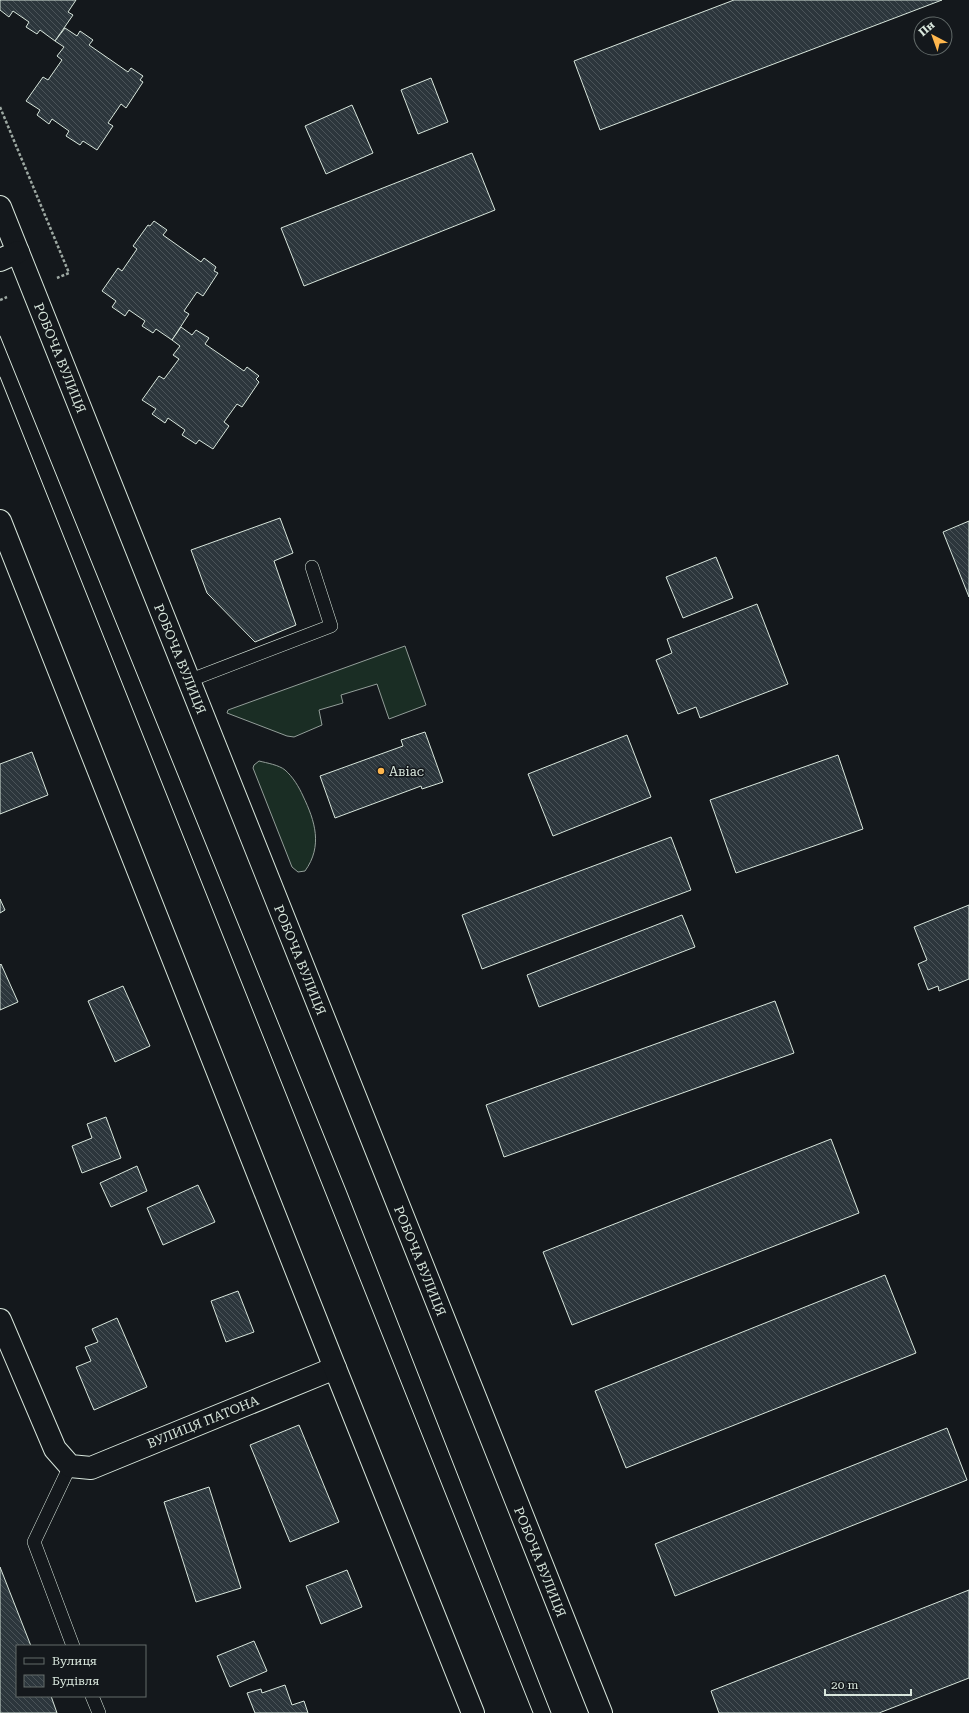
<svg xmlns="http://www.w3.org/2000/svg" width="969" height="1713" font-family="'Roboto Serif',serif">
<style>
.grass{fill:#1a2d24;stroke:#939e99}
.building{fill:url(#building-back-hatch);stroke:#d8e6dc}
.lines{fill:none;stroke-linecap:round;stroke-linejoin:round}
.service-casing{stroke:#d8e6dc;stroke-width:14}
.minor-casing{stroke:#d8e6dc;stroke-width:24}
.primary-casing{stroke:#d8e6dc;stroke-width:24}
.path{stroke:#9da8a2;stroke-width:2.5;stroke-dasharray:3 2;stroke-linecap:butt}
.service{stroke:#14181c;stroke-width:13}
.minor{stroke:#14181c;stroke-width:22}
.primary{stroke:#14181c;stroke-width:22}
.tram{stroke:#d8e6dc;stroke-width:1}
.poi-dot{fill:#ffb74d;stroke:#14181c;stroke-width:1.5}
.labels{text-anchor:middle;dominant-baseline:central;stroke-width:3;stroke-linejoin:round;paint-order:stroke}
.street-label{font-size:13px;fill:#d8e6dc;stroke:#14181c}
.poi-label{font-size:13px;fill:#d8e6dc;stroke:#14181c;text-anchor:start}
</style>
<defs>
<pattern id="building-back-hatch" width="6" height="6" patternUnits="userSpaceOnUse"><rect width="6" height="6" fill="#2c363c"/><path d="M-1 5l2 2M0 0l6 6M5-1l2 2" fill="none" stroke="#4a5358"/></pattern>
</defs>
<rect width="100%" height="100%" fill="#14181c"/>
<!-- grass -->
<g class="grass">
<polygon points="405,646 426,705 389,719 377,684 341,695 343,703 319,710 322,725 294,737 287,736 227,713 228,710"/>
<path d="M259,761C267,763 279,765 285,770C293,777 299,787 303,796C315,821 323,846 305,871L298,872L292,867L253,768L254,765Z"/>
</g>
<!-- building -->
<g class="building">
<polygon points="0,0 76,0 68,12 73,15 55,41 40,30 37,34 26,27 29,22 13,11 9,17 0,10"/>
<polygon points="734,0 942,0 600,130 574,61"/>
<polygon points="65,28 77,36 80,31 93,40 89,45 128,72 131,68 143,76 140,80 143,82 126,108 121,104 108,123 113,126 97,150 83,141 80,145 66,136 69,131 52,119 49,124 37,115 40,110 26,101 43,77 48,80 62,60 57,56 64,47 55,41"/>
<polygon points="431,78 448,122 418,134 401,90"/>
<polygon points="352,105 373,153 326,174 305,126"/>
<polygon points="472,153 495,210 304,286 281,228"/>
<polygon points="154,221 167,230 163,235 201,262 204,258 216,267 214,271 218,273 203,296 197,292 184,311 189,314 172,340 156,329 153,333 142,326 145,321 129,310 125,316 112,307 116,301 102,291 118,268 122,271 137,249 133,246 148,225 150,226"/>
<polygon points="181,327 192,335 196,330 209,338 205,344 244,371 247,367 259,376 256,379 259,382 242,407 237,404 224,422 229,426 213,449 199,440 196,444 182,435 185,430 168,418 165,423 152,414 156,409 142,400 159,376 164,379 179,359 173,355 180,346 172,340"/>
<polygon points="280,518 293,553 274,561 296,625 255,642 207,593 191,550"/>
<polygon points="969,521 969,597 943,532"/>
<polygon points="716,557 733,598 683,618 666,577"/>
<polygon points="757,604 788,684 700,718 696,707 678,714 656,660 672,653 667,639"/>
<polygon points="425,732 443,782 422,789 421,786 335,818 320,776 403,746 401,740"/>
<polygon points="627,735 651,797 553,836 528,774"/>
<polygon points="32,752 48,795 0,814 0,764"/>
<polygon points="838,755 863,829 736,873 710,800"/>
<polygon points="671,837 691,890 482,969 462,915"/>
<polygon points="0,899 5,910 0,913"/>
<polygon points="969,905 969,979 939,991 938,986 928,990 918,964 927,960 914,927"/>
<polygon points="682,915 695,947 539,1007 527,975"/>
<polygon points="1,964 18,1002 0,1010 0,965"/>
<polygon points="123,986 150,1046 115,1062 88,1001"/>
<polygon points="775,1001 794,1053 504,1157 486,1105"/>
<polygon points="106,1117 121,1158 82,1173 72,1146 92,1138 87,1124"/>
<polygon points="831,1139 859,1213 572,1325 543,1252"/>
<polygon points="137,1166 147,1191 111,1207 100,1183"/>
<polygon points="198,1185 215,1222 163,1245 147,1208"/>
<polygon points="885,1275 916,1353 626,1468 595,1391"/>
<polygon points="238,1291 254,1332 226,1342 211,1301"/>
<polygon points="117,1318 147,1387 94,1410 76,1367 91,1361 85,1347 98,1342 92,1329"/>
<polygon points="299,1425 339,1522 290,1542 250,1445"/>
<polygon points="947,1428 967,1480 675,1596 655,1544"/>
<polygon points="209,1487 241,1588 196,1602 164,1502"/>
<polygon points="0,1567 31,1646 17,1646 17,1696 51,1696 57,1713 0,1713"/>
<polygon points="347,1570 362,1607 321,1624 306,1586"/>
<polygon points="969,1590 969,1678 879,1713 719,1713 711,1691"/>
<polygon points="254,1641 267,1671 230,1687 217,1656"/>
<polygon points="285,1685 292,1705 304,1701 308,1713 255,1713 247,1693 261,1689 262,1693"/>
</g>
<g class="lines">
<defs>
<g id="service">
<polyline points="188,681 331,626 312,567"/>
<polyline points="70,1466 34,1542 73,1646"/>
<polyline points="92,1696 99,1713"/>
</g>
<polyline id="minor" points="0,1320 55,1449 70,1466 91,1468 335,1368"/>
<g id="primary">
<polyline points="0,207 601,1713"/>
<polyline points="0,260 18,252"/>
<polyline points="0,521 335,1368 473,1713"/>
</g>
</defs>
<!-- service casing -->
<use href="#service" class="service-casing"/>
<!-- minor casing -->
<use href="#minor" class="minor-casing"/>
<!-- primary casing -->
<use href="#primary" class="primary-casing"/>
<!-- path -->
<g class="path">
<polyline points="0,107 69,273 57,278"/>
<polyline points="0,300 7,297"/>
</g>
<!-- service -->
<use href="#service" class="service"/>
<!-- minor -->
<use href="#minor" class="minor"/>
<!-- primary -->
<use href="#primary" class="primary"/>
<!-- tram -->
<g class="tram">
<polyline points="0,336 346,1190 551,1713"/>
<polyline points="0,377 533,1713"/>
</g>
</g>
<!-- markers -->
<circle class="poi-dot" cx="381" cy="771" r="4"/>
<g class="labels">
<!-- street labels -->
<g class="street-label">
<text transform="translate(60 358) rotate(68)">РОБОЧА ВУЛИЦЯ</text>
<text transform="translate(180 659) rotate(68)">РОБОЧА ВУЛИЦЯ</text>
<text transform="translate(300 960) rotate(68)">РОБОЧА ВУЛИЦЯ</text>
<text transform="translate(420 1261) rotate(68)">РОБОЧА ВУЛИЦЯ</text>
<text transform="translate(203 1422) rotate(-22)">ВУЛИЦЯ ПАТОНА</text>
<text transform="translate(540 1562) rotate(68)">РОБОЧА ВУЛИЦЯ</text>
</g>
<!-- poi labels -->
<g class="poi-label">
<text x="389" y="771">Авіас</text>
</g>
</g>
<!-- legend -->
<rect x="16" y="1645" width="130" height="52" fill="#14181c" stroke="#626a69"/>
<rect x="24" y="1658" width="20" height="6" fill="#14181c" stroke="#626a69"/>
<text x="52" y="1665" font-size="12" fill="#d8e6dc">Вулиця</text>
<rect x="24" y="1675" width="20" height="12" fill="url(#building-back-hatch)" stroke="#626a69"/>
<text x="52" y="1685" font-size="12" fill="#d8e6dc">Будівля</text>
<!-- north arrow -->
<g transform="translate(933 36) rotate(319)"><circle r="19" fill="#14181c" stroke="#626a69"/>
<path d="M0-3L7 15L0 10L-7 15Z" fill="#ffb74d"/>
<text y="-6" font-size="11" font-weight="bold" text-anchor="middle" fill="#d8e6dc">Пн</text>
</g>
<!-- scale -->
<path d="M825 1689v6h86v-6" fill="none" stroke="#d8e6dc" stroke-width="2"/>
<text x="831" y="1689" font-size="12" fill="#d8e6dc" stroke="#14181c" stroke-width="3" paint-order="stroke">20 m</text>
</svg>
